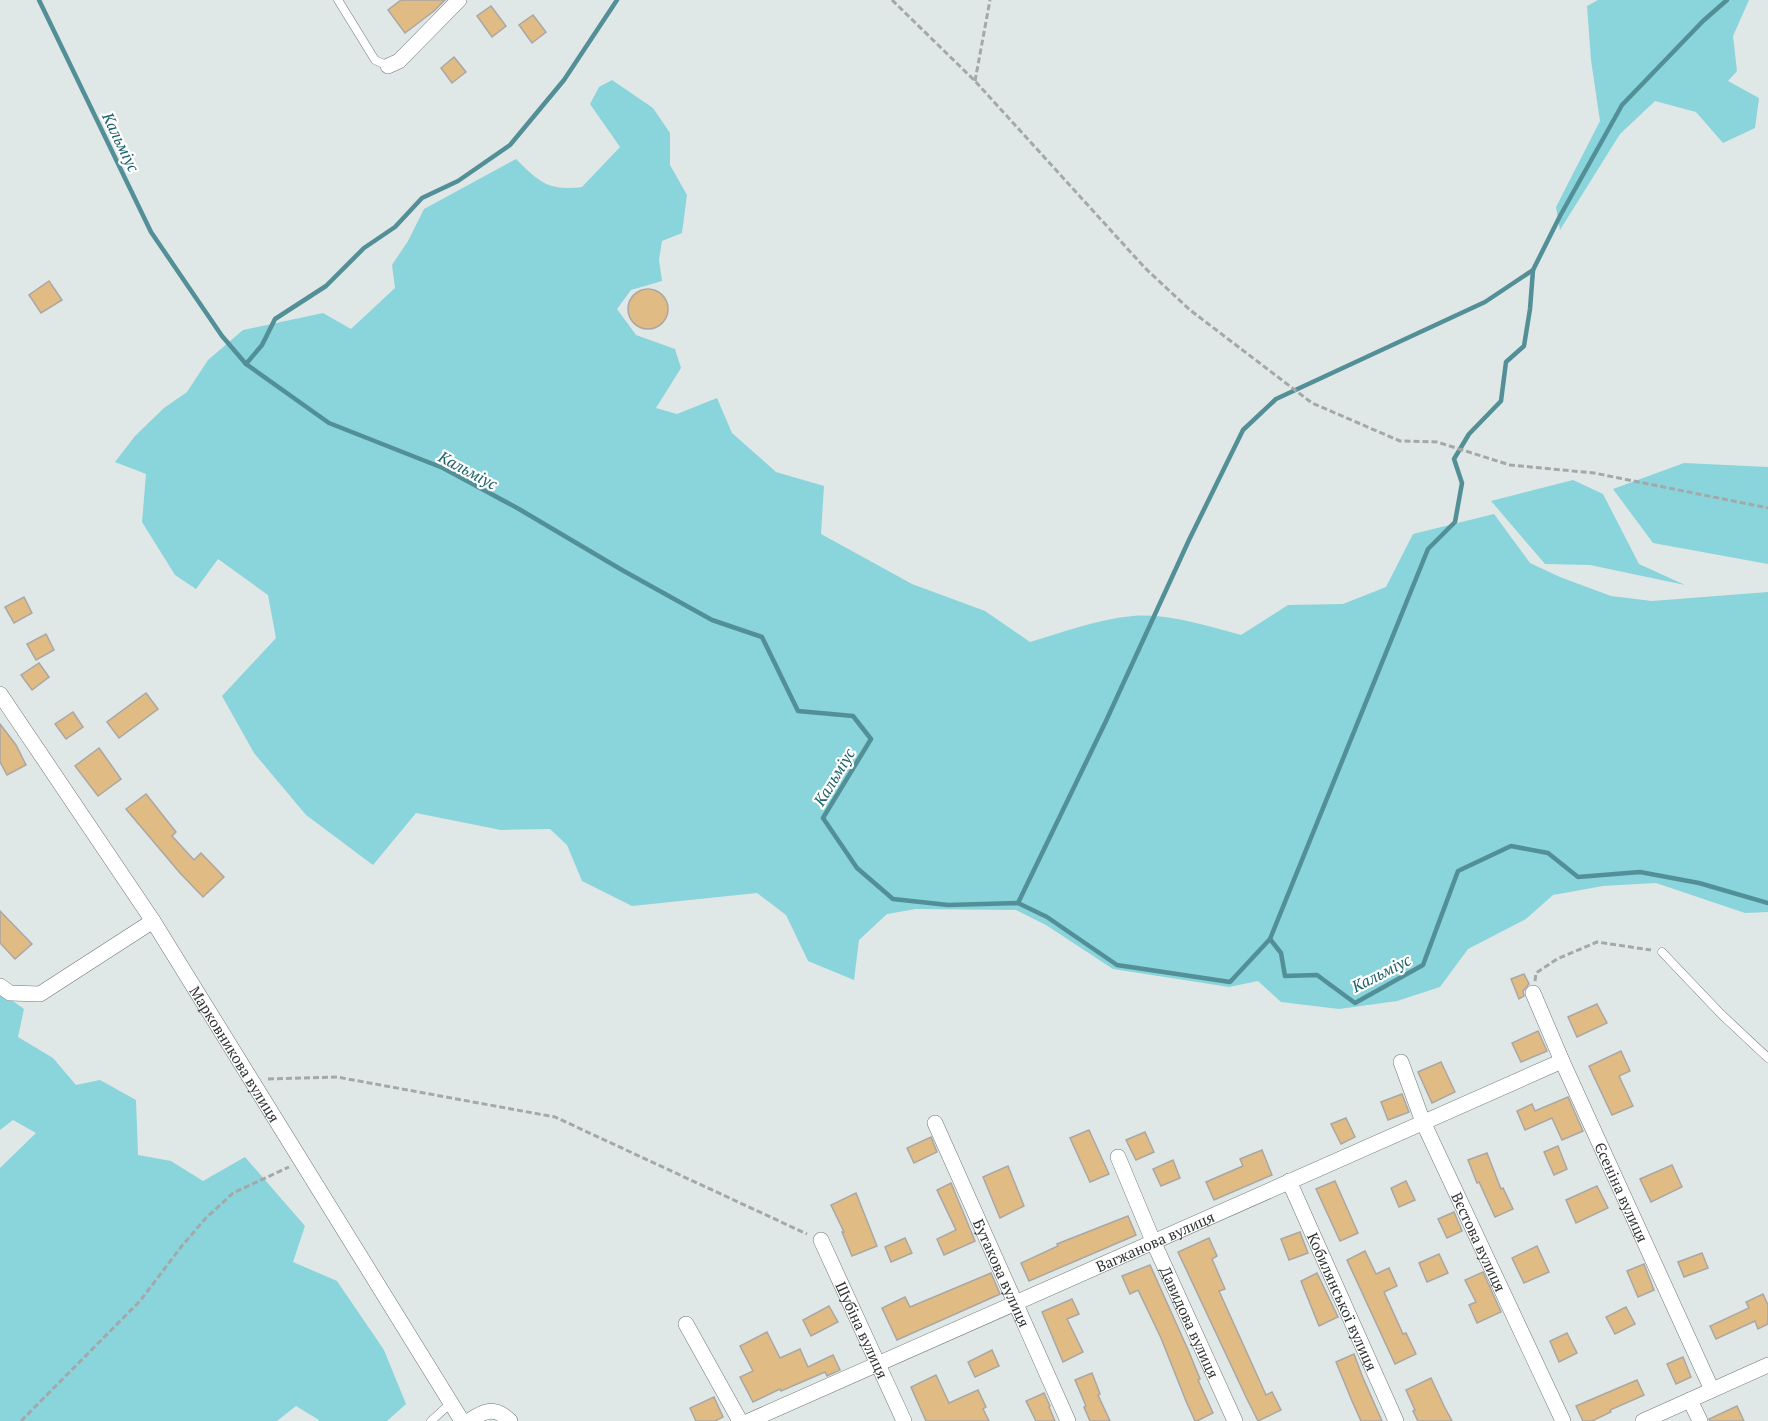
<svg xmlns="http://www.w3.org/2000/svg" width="1768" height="1421" font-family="'PT Serif',serif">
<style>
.green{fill:#8ad4dc}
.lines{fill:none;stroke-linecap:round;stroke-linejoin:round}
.stream{stroke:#528f96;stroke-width:4.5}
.building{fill:#e1bb84;stroke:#aaa7a3;stroke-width:1.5}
.lane-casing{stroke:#717777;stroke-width:9}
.street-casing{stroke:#717777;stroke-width:16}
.path{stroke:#a3a9a9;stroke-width:3;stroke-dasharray:6 3;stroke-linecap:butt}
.lane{stroke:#fff;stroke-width:8}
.street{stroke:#fff;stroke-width:15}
.labels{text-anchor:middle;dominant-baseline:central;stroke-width:4.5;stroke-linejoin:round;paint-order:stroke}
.street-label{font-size:15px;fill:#303333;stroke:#fff}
.water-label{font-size:16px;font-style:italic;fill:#1c626a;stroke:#fff}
</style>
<rect width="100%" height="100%" fill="#e0e7e7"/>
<!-- green -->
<g class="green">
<polygon points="1598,0 1749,0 1733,36 1737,71 1728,81 1759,98 1755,128 1723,143 1696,112 1655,101 1620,134 1560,230 1556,207 1600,121 1591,60 1587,6"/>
<path d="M612,80L653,108L670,133V165L687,195L682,233L662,241L659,260L662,281L631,290L617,309L636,335L675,349L681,368L656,408L677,414L717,398L732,433L776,472L824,486L821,534L912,584L985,611L1030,642C1063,632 1098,619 1133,616C1168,613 1207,626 1241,635L1288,605L1343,604L1386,587L1413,534L1494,514L1530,563L1560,577L1611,596L1652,601L1768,592V912L1745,913L1656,883L1603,886L1553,895L1526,919L1468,949L1440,987L1397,1001L1339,1009L1281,1002L1258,981L1229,987L1113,969L1046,925L1016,910L916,909L887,914L859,940L854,980L808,961L786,915L757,893L632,906L582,881L567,845L550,829L501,830L416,813L373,865L306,815L254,753L222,696L276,638L268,595L218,559L196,589L175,575L142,522L146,474L115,462L135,436L164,408L187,392L208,360L243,330L323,313L351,329L395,288L392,265L408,241L424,209L516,159C539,182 548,191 582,187L620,147L590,104L599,87Z"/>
<polygon points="1684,463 1768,467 1768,564 1653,543 1613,489"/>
<polygon points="1573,480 1603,494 1639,564 1685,585 1590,565 1545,564 1491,501"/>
<polygon points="0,992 24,1009 18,1037 53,1058 76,1085 100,1080 136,1100 138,1155 171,1161 203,1181 245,1157 305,1226 293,1262 337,1281 384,1350 406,1404 387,1421 318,1421 319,1420 296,1406 277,1421 0,1421 0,1168 36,1133 13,1120 0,1130"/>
</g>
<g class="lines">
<!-- stream -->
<g class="stream">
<polyline points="39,0 151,232 222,336 246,364 329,423 443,468 519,509 622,570 712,620 762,637 798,711 853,716 871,739 823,818 857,868 893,899 948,905 1018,903 1047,917 1117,965 1230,982 1270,939 1281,953 1285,976 1317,975 1355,1003 1423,965 1458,871 1511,846 1548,853 1578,877 1640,872 1699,883 1768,903"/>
<polyline points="246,364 262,345 275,319 326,286 364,248 395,227 422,198 458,181 510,145 564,80 617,0"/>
<polyline points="1018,903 1106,721 1189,540 1243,430 1276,399 1485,302 1533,270 1560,216 1622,105 1703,21 1727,0"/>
<polyline points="1270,939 1428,549 1455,522 1462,483 1454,459 1469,434 1501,401 1506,362 1524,346 1530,309 1533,270"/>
</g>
</g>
<!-- building -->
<g class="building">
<polygon points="401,0 445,0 434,11 405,33 388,10"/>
<polygon points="491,6 506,26 492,37 477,16"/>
<polygon points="533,15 546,32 532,43 519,25"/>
<polygon points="454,57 466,72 452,83 441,68"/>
<polygon points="49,281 62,300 41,313 29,295"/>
<circle cx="648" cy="309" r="20"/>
<polygon points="24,597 32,613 14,623 5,607"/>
<polygon points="46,634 54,650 36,660 27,644"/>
<polygon points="39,663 49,677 32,690 21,675"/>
<polygon points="146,693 158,709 119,738 107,722"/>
<polygon points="73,712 83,727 66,739 55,724"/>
<polygon points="0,724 16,745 26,765 7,775 0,762"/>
<polygon points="99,748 121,779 98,796 75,766"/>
<polygon points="146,794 176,832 172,836 194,860 201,853 224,877 203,897 180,873 126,809"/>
<polygon points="0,911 32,944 15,959 0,943"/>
<polygon points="1524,974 1529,984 1523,991 1524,996 1519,999 1511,979"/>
<polygon points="1597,1004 1607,1023 1577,1037 1568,1017"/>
<polygon points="1538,1031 1547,1051 1521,1062 1512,1043"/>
<polygon points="1621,1051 1630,1071 1619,1076 1633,1106 1612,1115 1589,1066"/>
<polygon points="1441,1062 1455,1092 1432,1103 1418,1072"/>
<polygon points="1402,1094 1409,1112 1388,1120 1381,1102"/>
<polygon points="1568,1097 1583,1131 1562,1140 1552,1118 1525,1130 1517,1111 1532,1104 1535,1111"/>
<polygon points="1346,1118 1355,1137 1341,1144 1331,1124"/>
<polygon points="1089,1130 1109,1174 1090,1182 1070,1138"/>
<polygon points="1145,1132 1154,1152 1136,1160 1126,1140"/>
<polygon points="931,1137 937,1152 914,1163 907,1148"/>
<polygon points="1558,1146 1567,1169 1554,1175 1544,1152"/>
<polygon points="1262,1150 1272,1175 1214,1200 1206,1182 1243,1166 1240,1159"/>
<polygon points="1487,1153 1501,1189 1503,1188 1513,1209 1495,1217 1479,1182 1477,1183 1468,1160"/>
<polygon points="1173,1160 1180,1178 1161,1186 1153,1169"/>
<polygon points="1672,1165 1682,1187 1651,1202 1640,1179"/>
<polygon points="1008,1166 1024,1206 1000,1218 983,1177"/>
<polygon points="1335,1181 1358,1233 1340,1241 1316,1189"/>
<polygon points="1406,1181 1415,1200 1399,1207 1391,1188"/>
<polygon points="951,1183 975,1241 944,1255 937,1239 956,1230 937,1190"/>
<polygon points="1597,1186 1608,1208 1576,1223 1566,1200"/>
<polygon points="856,1193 877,1246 852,1256 842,1232 844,1232 831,1205"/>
<polygon points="1454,1212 1462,1231 1447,1238 1438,1219"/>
<polygon points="1128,1216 1136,1235 1029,1281 1021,1263 1058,1246 1057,1244"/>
<polygon points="1300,1232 1308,1253 1289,1260 1281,1239"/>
<polygon points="905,1238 912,1253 891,1262 885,1247"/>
<polygon points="1209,1238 1217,1256 1212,1259 1225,1289 1219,1291 1266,1395 1272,1392 1281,1410 1258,1421 1246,1397 1178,1252"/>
<polygon points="1537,1246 1549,1272 1524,1283 1512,1258"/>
<polygon points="1365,1251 1376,1274 1389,1268 1397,1286 1384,1292 1403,1334 1406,1333 1416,1354 1395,1364 1347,1260"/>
<polygon points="1702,1253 1708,1268 1684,1277 1678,1262"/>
<polygon points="1439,1254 1448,1273 1427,1282 1419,1263"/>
<polygon points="1644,1264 1654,1290 1638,1297 1627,1271"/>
<polygon points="1150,1265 1189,1352 1200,1379 1198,1380 1213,1413 1197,1421 1195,1421 1186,1401 1161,1338 1138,1290 1130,1294 1122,1276"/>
<polygon points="1483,1272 1501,1312 1477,1323 1469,1305 1476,1302 1465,1280"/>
<polygon points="991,1273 1000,1294 897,1340 882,1308 905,1297 910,1307"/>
<polygon points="1317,1273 1338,1317 1319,1326 1301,1281"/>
<polygon points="1763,1294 1768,1305 1768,1324 1758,1329 1755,1321 1716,1339 1710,1326 1749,1308 1746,1302"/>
<polygon points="1072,1299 1079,1314 1067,1319 1083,1352 1063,1362 1042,1312"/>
<polygon points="829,1306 838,1322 811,1336 803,1320"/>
<polygon points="1626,1307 1635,1324 1615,1334 1606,1317"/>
<polygon points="767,1332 780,1358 800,1349 808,1367 833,1355 840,1370 827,1376 825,1372 781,1391 780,1389 753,1402 740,1377 753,1371 740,1346"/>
<polygon points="1567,1333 1577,1353 1559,1362 1550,1341"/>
<polygon points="992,1350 999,1366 975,1377 968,1362"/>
<polygon points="1354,1354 1363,1378 1382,1421 1361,1421 1352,1401 1336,1362"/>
<polygon points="1683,1357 1691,1377 1676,1384 1667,1364"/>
<polygon points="1092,1373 1100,1394 1098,1395 1110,1421 1090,1421 1084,1407 1086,1406 1075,1380"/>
<polygon points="936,1375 949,1403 978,1390 986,1407 983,1409 989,1421 926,1421 911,1387"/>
<polygon points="1431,1378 1444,1406 1452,1421 1418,1421 1413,1411 1415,1410 1406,1390"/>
<polygon points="1637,1380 1644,1395 1610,1410 1611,1412 1592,1421 1583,1421 1576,1406"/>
<polygon points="1044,1393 1050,1406 1049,1407 1055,1421 1036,1421 1026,1401"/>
<polygon points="714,1397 723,1417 715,1421 696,1421 690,1408"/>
<polygon points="1737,1406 1744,1421 1710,1421 1709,1419"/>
</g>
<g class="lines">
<defs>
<g id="lane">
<polyline points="338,0 375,60 388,66"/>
<polyline points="1662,952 1721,1014 1768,1058"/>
<polyline points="431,1421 451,1403"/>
</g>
<g id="street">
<polyline points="388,66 399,61 459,0"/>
<path id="s1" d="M0,694L153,921L462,1421"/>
<polyline points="0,986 10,993 40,994 153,921"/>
<path id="s2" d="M1533,993L1562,1061L1712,1390"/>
<path id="s3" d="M1401,1062L1423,1122L1563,1421"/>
<path id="s4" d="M935,1123L1068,1421"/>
<path id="s5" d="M1118,1157L1153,1241L1235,1421"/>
<path id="s6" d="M1289,1181L1396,1421"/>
<path id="s7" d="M821,1240L904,1421"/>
<polyline points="686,1324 740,1421"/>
<polyline points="1690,1400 1700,1421"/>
<path d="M469,1421C485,1410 495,1406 510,1421"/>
<path id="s8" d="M749,1421L1562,1061"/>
<polyline points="1643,1421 1768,1365"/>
</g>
</defs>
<!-- lane casing -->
<use href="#lane" class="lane-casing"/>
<!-- street casing -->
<use href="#street" class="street-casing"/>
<!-- path -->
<g class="path">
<polyline points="892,0 975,81 1145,268 1190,310 1312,403 1400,441 1437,442 1510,465 1594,473 1768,508"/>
<polyline points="975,81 990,0"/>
<polyline points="1535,981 1536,973 1557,959 1597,942 1651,950"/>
<polyline points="268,1079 337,1077 555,1117 807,1234"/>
<polyline points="21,1421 140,1301 181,1247 205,1219 233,1193 289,1167"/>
</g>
<!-- lane -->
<use href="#lane" class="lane"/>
<!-- street -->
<use href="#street" class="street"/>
</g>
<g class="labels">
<!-- street labels -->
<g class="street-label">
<text stroke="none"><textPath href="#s1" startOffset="430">Марковникова вулиця</textPath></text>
<text stroke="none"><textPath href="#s2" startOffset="218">Єсеніна вулиця</textPath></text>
<text stroke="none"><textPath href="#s8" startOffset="444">Вагжанова вулиця</textPath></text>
<text stroke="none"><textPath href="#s3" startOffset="196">Вєстова вулиця</textPath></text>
<text stroke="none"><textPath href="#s4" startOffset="164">Бутакова вулиця</textPath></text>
<text stroke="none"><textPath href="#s6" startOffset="132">Кобилянської вулиця</textPath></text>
<text stroke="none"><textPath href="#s5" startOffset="180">Давидова вулиця</textPath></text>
<text stroke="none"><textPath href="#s7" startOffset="99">Шубіна вулиця</textPath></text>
</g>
<!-- water labels -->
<g class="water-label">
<text transform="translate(121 142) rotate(64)">Кальміус</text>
<text transform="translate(468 470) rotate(28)">Кальміус</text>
<text transform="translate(834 777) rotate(-59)">Кальміус</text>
<text transform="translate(1381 973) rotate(-27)">Кальміус</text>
</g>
</g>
</svg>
